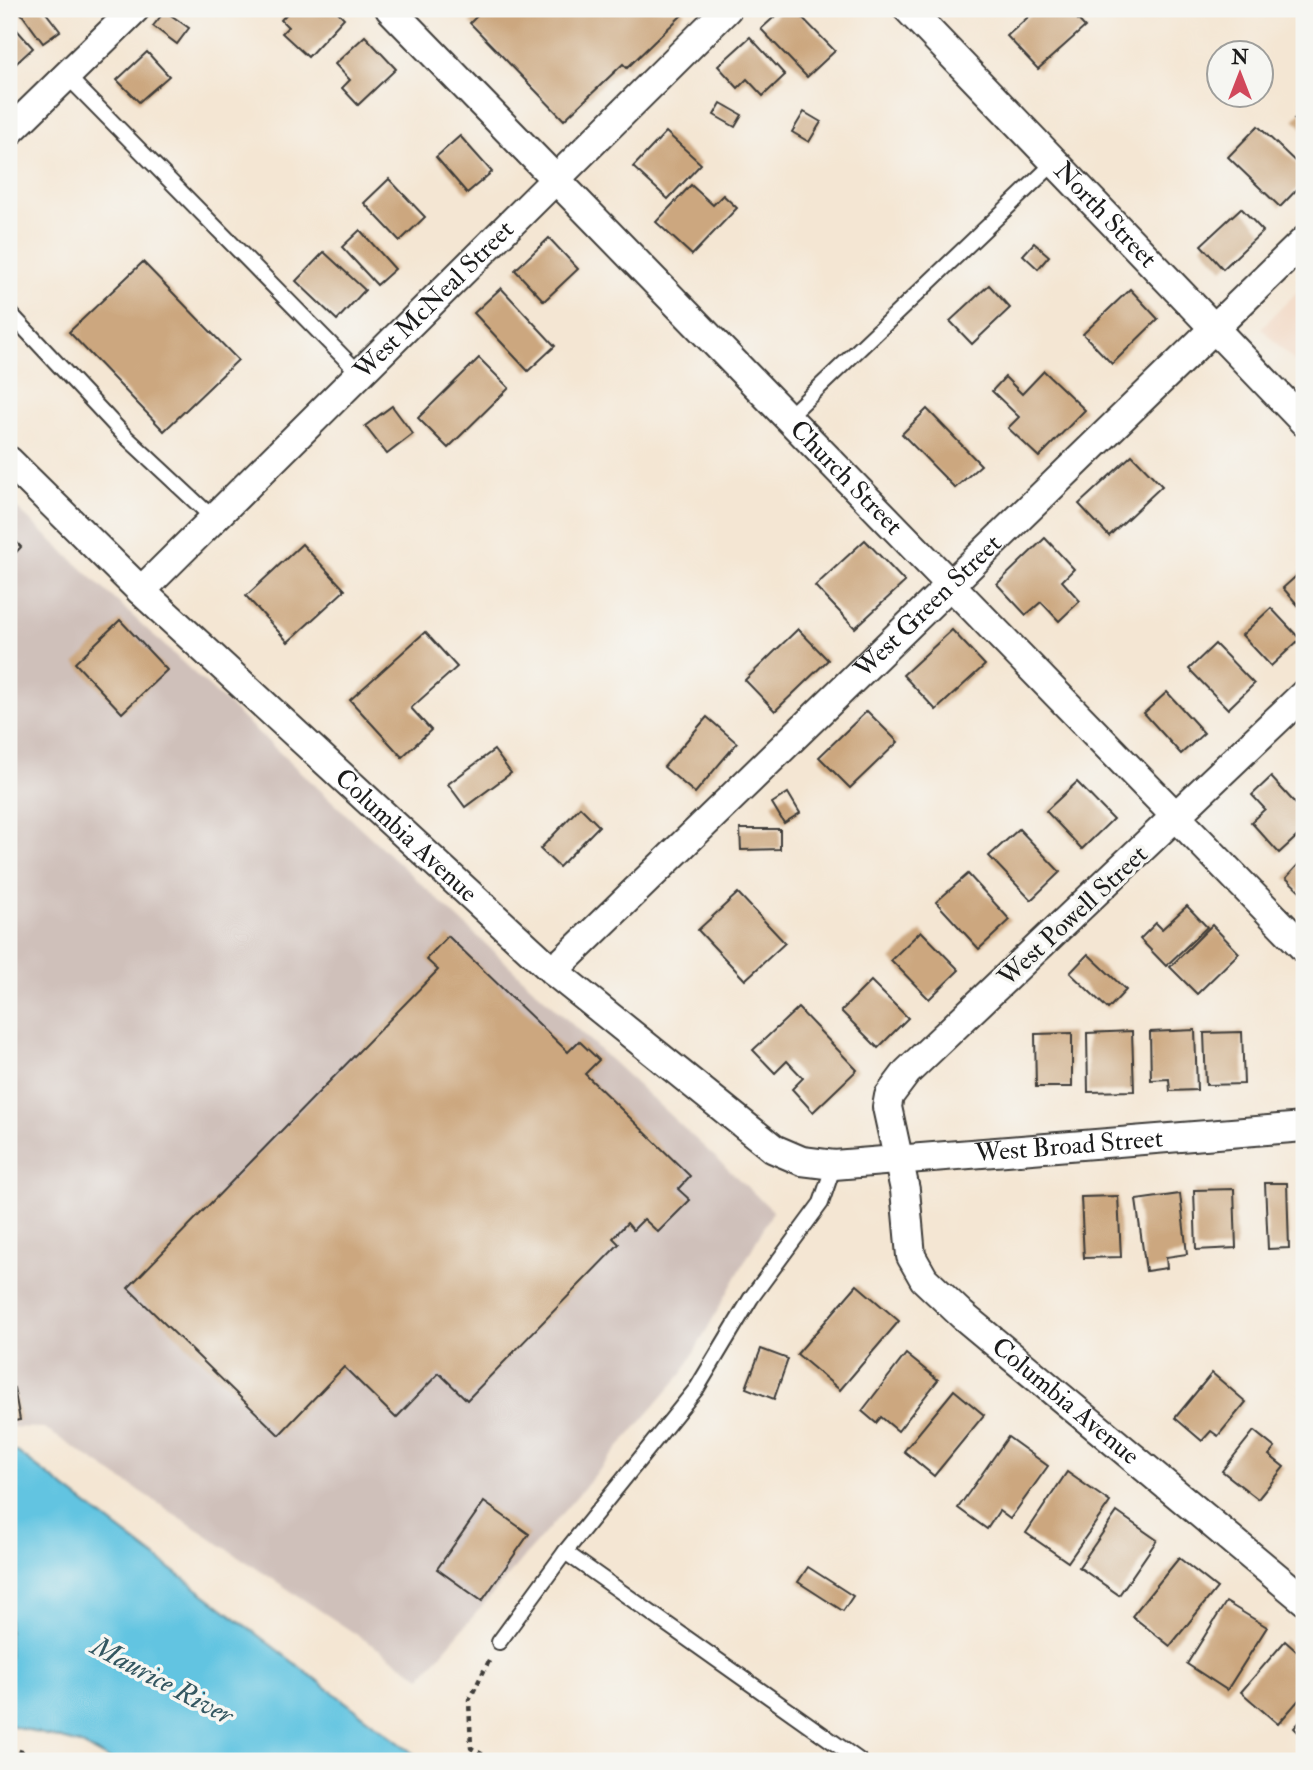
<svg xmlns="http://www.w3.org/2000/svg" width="1313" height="1770" font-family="'IM FELL Double Pica',serif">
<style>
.built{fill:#f2d4be}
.industrial{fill:#cfc0ba}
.water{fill:#62c4e1;stroke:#3f707e;stroke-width:2}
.building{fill:#cca77f}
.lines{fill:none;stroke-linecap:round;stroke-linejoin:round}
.lane-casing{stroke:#3c3a37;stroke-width:18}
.street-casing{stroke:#3c3a37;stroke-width:32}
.path{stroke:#3c3a37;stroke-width:4.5;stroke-dasharray:5 5;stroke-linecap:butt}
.lane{stroke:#fff;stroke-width:14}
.street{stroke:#fff;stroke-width:28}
.labels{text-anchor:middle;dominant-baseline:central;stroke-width:7;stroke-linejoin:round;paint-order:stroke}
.street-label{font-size:26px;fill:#1c1c1c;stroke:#f6f6f2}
.water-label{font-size:28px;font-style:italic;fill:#345761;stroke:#f6f6f2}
</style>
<rect width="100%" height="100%" fill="#f6f6f2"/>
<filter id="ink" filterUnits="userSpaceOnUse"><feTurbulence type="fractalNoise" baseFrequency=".0143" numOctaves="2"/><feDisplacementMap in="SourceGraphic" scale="14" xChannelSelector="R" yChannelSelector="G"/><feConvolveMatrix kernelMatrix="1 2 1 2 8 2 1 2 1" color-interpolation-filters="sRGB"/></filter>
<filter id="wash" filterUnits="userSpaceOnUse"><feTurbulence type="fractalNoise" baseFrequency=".00686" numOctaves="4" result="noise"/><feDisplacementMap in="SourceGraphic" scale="28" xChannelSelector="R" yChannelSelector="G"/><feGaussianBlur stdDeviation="1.57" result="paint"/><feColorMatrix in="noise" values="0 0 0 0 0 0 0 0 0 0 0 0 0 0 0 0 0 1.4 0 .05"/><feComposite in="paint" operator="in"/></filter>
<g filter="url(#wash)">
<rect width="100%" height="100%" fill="#f4e6d3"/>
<!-- built -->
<polygon class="built" points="1304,285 1304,371 1261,328"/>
<!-- industrial -->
<polygon class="industrial" points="9,501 773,1211 682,1374 421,1677 44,1428 9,1427"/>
<!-- water -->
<polygon class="water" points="9,1451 16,1451 423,1761 112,1761 80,1744 9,1725"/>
<g id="blocks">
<!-- building -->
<g class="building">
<polygon points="18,9 43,9 60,31 43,43"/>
<polygon points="291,9 335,9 344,18 308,57 282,33 288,27 281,20"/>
<polygon points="484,9 681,9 685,12 627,68 623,64 564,120 470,23"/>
<polygon points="783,9 794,9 835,51 807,77 761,29"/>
<polygon points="1037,9 1068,9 1085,27 1038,69 1007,36"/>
<polygon points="165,11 189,28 177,44 153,26"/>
<polygon points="9,21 33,48 9,70"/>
<polygon points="365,36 396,69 358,105 342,88 350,80 335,64"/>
<polygon points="750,37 785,75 763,96 747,79 738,88 718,66"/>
<polygon points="147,52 169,76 139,102 117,80"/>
<polygon points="721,103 742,115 735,127 714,115"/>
<polygon points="1304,109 1304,130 1294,119"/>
<polygon points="804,112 821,122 809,142 792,132"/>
<polygon points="1258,126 1304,170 1304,182 1280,207 1228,157"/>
<polygon points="666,132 701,164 668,199 633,167"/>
<polygon points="460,136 492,172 467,193 436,157"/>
<polygon points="389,179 425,217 400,241 364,203"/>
<polygon points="691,185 713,205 723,195 737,208 692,255 656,222"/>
<polygon points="1241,208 1263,231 1223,269 1201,245"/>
<polygon points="360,230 395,269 377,285 342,247"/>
<polygon points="549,238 578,269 544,301 515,270"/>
<polygon points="1034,243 1049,256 1038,269 1023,255"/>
<polygon points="324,252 365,290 337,320 296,281"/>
<polygon points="143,262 238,360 164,431 69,332"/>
<polygon points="989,285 1010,308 972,344 950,321"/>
<polygon points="501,288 555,346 528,371 474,313"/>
<polygon points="1130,289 1158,319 1112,364 1083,334"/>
<polygon points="479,358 509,388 448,448 418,418"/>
<polygon points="1044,371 1085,410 1039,457 1008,428 1019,417 992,391 1005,377 1022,394"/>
<polygon points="392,406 413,434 387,454 365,426"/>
<polygon points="927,409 981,465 955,488 902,434"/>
<polygon points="1132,455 1162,486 1109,536 1079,504"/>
<polygon points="9,534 21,547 9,560"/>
<polygon points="1045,538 1074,569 1062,581 1080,601 1059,621 1041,602 1026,615 997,584"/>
<polygon points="865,540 905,582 855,628 815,586"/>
<polygon points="302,544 345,590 288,642 246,596"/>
<polygon points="1304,569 1304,612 1283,588"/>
<polygon points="1271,608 1300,639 1271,666 1242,635"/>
<polygon points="120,620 167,670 122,713 75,663"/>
<polygon points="798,629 828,660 775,711 745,680"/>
<polygon points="952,630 985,665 936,710 903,675"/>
<polygon points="425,632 457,667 411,708 431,730 402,757 350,700"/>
<polygon points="1215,644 1254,684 1228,709 1189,669"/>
<polygon points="1167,692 1204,733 1181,754 1144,713"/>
<polygon points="867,711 898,742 850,788 819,757"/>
<polygon points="707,717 737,743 695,793 664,767"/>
<polygon points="494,750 511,773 465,807 448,784"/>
<polygon points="1271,777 1304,813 1304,830 1279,853 1251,822 1265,809 1252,795"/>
<polygon points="1077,782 1113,819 1082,849 1046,811"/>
<polygon points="788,793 800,813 784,823 772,803"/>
<polygon points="580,807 599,826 559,867 540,849"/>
<polygon points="740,829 780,829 780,849 741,850"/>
<polygon points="1019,829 1060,872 1031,900 989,856"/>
<polygon points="1304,858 1304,895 1286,878"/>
<polygon points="968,874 1010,920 979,949 936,902"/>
<polygon points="738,893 785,943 745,980 698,930"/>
<polygon points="1187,906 1207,927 1166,966 1140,939 1156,923 1162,929"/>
<polygon points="1212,925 1239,953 1197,994 1170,967"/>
<polygon points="921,931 959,970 929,999 891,960"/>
<polygon points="448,936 568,1052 579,1041 599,1060 585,1074 690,1176 678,1189 690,1200 658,1232 644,1219 633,1230 627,1223 613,1238 619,1244 467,1400 439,1373 396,1418 344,1367 279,1435 128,1288 438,970 426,959"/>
<polygon points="1088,954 1126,990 1108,1009 1070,973"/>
<polygon points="871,981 908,1018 878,1048 841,1011"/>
<polygon points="798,1008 857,1070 813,1112 792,1089 803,1078 787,1061 775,1073 753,1050"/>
<polygon points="1195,1030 1197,1090 1170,1091 1169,1079 1151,1080 1150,1032"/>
<polygon points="1132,1031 1134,1091 1088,1092 1087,1033"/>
<polygon points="1242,1032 1244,1084 1206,1085 1204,1033"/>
<polygon points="1072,1033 1072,1087 1036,1087 1035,1034"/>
<polygon points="1265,1183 1287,1183 1289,1248 1268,1249"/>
<polygon points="1234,1189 1236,1248 1196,1250 1194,1190"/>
<polygon points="1180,1194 1187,1254 1166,1257 1167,1268 1146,1271 1136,1200"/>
<polygon points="1118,1196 1121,1257 1084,1258 1081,1197"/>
<polygon points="857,1285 899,1321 840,1390 797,1354"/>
<polygon points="761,1349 788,1359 774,1399 746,1388"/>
<polygon points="906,1354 938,1380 898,1431 881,1417 876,1423 862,1411"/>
<polygon points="1212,1373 1246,1402 1218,1436 1211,1431 1202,1441 1175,1418"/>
<polygon points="14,1388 20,1420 9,1422 9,1389"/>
<polygon points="954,1390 984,1415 934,1476 904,1451"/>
<polygon points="1254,1431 1275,1448 1269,1455 1284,1467 1258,1499 1222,1471"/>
<polygon points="1008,1437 1048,1466 1010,1519 999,1511 987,1529 958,1508"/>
<polygon points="1067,1472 1110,1502 1068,1562 1026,1533"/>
<polygon points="484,1502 529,1534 482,1601 437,1569"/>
<polygon points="1117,1512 1157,1540 1119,1595 1079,1567"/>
<polygon points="1179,1558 1217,1588 1170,1646 1132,1616"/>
<polygon points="808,1567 853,1596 843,1611 798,1582"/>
<polygon points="1226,1602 1267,1627 1227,1690 1187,1664"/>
<polygon points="1285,1641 1304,1658 1304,1694 1278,1724 1241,1692"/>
<polygon points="1304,1717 1304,1738 1294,1728"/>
</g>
</g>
</g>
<g filter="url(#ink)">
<use href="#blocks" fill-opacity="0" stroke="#3c3a37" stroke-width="2"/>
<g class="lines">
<defs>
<g id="lane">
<polyline points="67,76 360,374"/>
<polyline points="9,312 124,435 214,519"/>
<polyline points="787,418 1055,162"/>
<polyline points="565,1552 860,1761"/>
<polyline points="499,1642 565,1552 697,1388 751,1298 821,1203 834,1165"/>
</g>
<g id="street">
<path id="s1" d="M390,9L1304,948"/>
<path id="s2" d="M908,9L1304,422"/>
<polyline points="9,132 135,9"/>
<path id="s3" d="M9,461L141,591L553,971L774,1149L802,1161L834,1165L1304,1127"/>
<path id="s4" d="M141,591L727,9"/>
<path id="s5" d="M1304,694L907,1072L889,1096L887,1107L905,1190L911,1256L924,1279L962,1315L1304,1600"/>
<path id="s6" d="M553,971L1304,241"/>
</g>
</defs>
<!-- lane casing -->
<use href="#lane" class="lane-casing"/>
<!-- street casing -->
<use href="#street" class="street-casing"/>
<!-- path -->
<g class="path">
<polyline points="489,1661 469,1700 471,1748 494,1761"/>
<polyline points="9,1748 52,1761"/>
<polyline points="9,1750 9,1761"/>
</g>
<!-- lane -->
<use href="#lane" class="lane"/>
<!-- street -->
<use href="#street" class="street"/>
</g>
</g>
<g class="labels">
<!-- street labels -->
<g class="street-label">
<text stroke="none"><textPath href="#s2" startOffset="285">North Street</textPath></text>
<text stroke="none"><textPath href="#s4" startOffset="413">West McNeal Street</textPath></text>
<text stroke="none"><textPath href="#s1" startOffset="654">Church Street</textPath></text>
<text stroke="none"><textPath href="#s6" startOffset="523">West Green Street</textPath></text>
<text stroke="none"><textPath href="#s3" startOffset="546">Columbia Avenue</textPath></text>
<text transform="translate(1073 916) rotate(-43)">West Powell Street</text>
<text stroke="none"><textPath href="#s3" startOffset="1328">West Broad Street</textPath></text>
<text stroke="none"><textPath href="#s5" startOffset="954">Columbia Avenue</textPath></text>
</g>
<!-- water labels -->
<g class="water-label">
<text transform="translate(162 1681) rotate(28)">Maurice River</text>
</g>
</g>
<!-- margin -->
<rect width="1313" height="1770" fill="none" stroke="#f6f6f2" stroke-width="35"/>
<!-- north arrow -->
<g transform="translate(1240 74)"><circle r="33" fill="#f6f6f2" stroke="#9f9f9c" stroke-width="2"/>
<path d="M0-5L12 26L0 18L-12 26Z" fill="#d1495b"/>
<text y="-10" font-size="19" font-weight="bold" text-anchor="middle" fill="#1c1c1c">N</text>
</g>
</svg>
